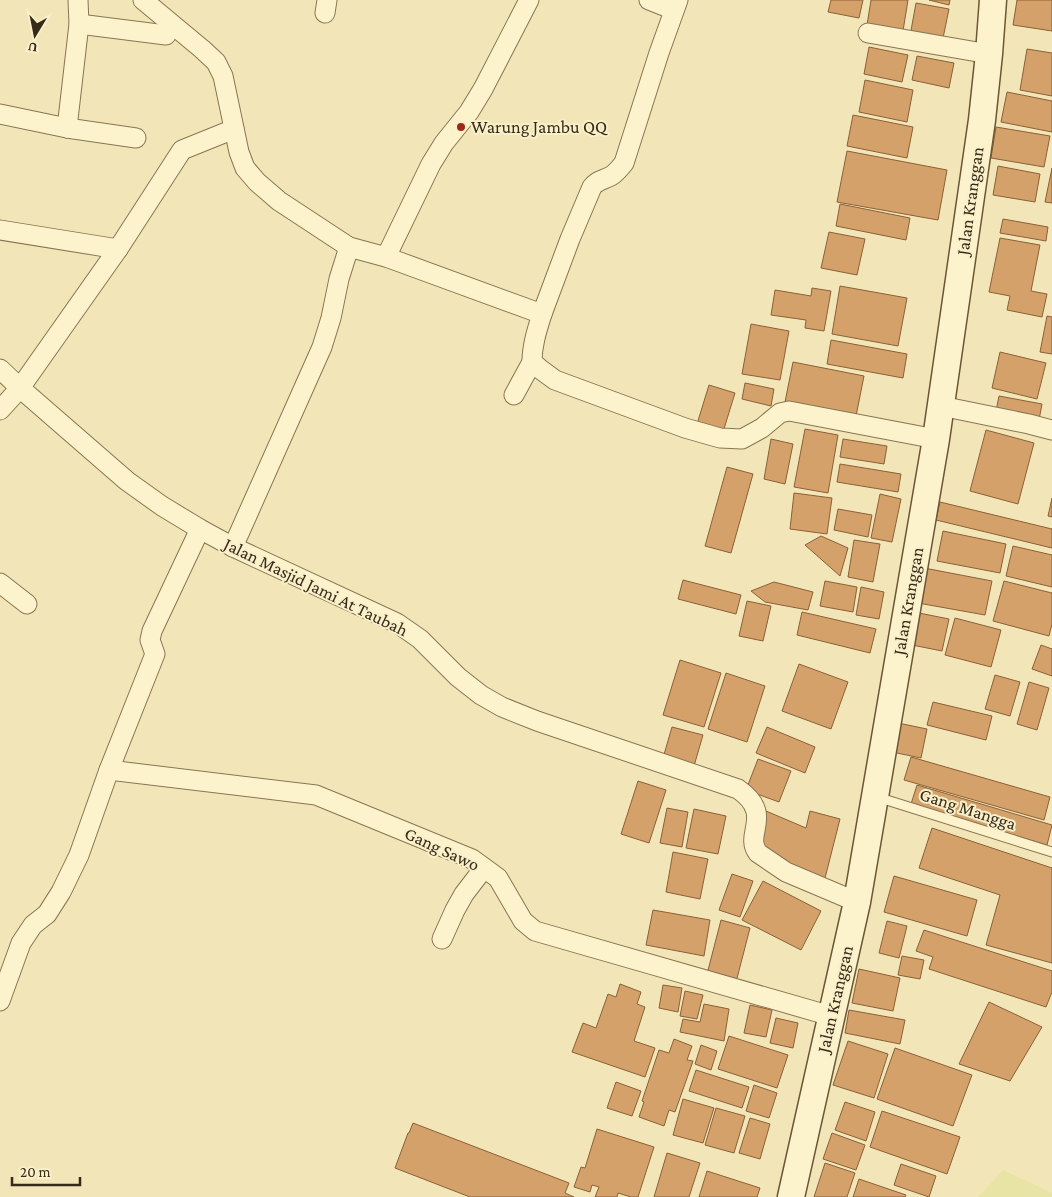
<svg xmlns="http://www.w3.org/2000/svg" width="1052" height="1197" font-family="'Crimson Pro',serif">
<style>
.farmland{fill:#e8e4a5}
.building{fill:#d4a16a;stroke:#8b6036}
.lines{fill:none;stroke-linecap:round;stroke-linejoin:round}
.lane-casing{stroke:#897552;stroke-width:11}
.street-casing{stroke:#897552;stroke-width:21}
.secondary-casing{stroke:#6b5636;stroke-width:29}
.lane{stroke:#fcf3cc;stroke-width:9}
.street{stroke:#fcf3cc;stroke-width:19}
.secondary{stroke:#fcf3cc;stroke-width:26}
.poi-dot{fill:#9e281c;stroke:#f9f0c9;stroke-width:2}
.labels{text-anchor:middle;dominant-baseline:central;stroke-width:4;stroke-linejoin:round;paint-order:stroke}
.poi-label{font-size:18px;fill:#362a19;stroke:#f9f0c9;text-anchor:start}
.street-label{font-size:18px;fill:#362a19;stroke:#f9f0c9}
</style>
<rect width="100%" height="100%" fill="#f2e6b8"/>
<!-- farmland -->
<polygon class="farmland" points="1003,1170 1052,1193 1052,1197 978,1197"/>
<!-- building -->
<g class="building">
<polygon points="831,0 863,0 859,18 828,12"/>
<polygon points="871,0 908,0 903,31 867,25"/>
<polygon points="929,0 950,0 949,5"/>
<polygon points="1017,0 1052,0 1052,31 1013,25"/>
<polygon points="916,3 949,9 942,43 910,36"/>
<polygon points="869,47 908,55 902,82 864,74"/>
<polygon points="1027,49 1052,53 1052,96 1020,90"/>
<polygon points="917,56 954,63 949,88 912,80"/>
<polygon points="865,80 913,90 907,122 859,112"/>
<polygon points="1007,92 1052,101 1052,132 1001,122"/>
<polygon points="853,115 913,127 907,158 847,146"/>
<polygon points="996,127 1050,136 1044,167 991,158"/>
<polygon points="847,151 947,170 938,220 837,202"/>
<polygon points="998,166 1040,174 1035,202 993,195"/>
<polygon points="1052,168 1052,203 1045,202"/>
<polygon points="840,204 910,218 906,240 836,226"/>
<polygon points="1003,219 1048,227 1046,241 1000,233"/>
<polygon points="829,232 865,239 857,275 821,268"/>
<polygon points="1000,238 1040,245 1031,291 1047,294 1042,317 1007,310 1010,296 989,292"/>
<polygon points="840,286 907,298 898,346 832,334"/>
<polygon points="812,288 831,291 824,331 805,328 806,320 771,315 775,290 811,296"/>
<polygon points="1047,316 1052,317 1052,354 1040,352"/>
<polygon points="751,324 789,331 780,380 742,374"/>
<polygon points="831,340 907,354 903,378 827,364"/>
<polygon points="1000,352 1046,363 1037,399 992,388"/>
<polygon points="793,362 864,376 856,416 785,402"/>
<polygon points="745,383 774,389 771,406 742,399"/>
<polygon points="709,385 735,393 723,432 697,424"/>
<polygon points="999,396 1042,404 1039,420 996,411"/>
<polygon points="805,429 838,435 828,493 794,487"/>
<polygon points="986,430 1034,443 1018,504 970,491"/>
<polygon points="771,439 793,444 785,484 764,479"/>
<polygon points="843,439 887,446 884,464 840,457"/>
<polygon points="840,464 901,474 898,492 837,482"/>
<polygon points="727,467 753,474 731,553 705,546"/>
<polygon points="794,493 832,498 827,534 790,529"/>
<polygon points="880,494 901,499 892,542 871,538"/>
<polygon points="1052,498 1052,517 1048,516"/>
<polygon points="940,502 1052,529 1052,548 936,520"/>
<polygon points="838,509 872,515 868,537 834,530"/>
<polygon points="943,531 1006,544 1000,573 937,561"/>
<polygon points="821,536 848,548 840,576 805,545"/>
<polygon points="854,540 880,544 873,582 848,577"/>
<polygon points="1013,546 1052,555 1052,587 1006,576"/>
<polygon points="924,568 992,581 985,615 918,603"/>
<polygon points="683,580 741,595 736,614 678,599"/>
<polygon points="825,581 857,587 853,612 820,606"/>
<polygon points="1004,581 1052,593 1052,624 1049,636 993,621"/>
<polygon points="774,582 813,592 808,610 765,602 751,591"/>
<polygon points="861,587 884,592 879,619 856,615"/>
<polygon points="747,601 771,606 763,641 739,636"/>
<polygon points="802,612 876,629 870,653 797,635"/>
<polygon points="914,612 949,619 942,651 907,644"/>
<polygon points="955,618 1001,630 991,667 945,655"/>
<polygon points="1041,645 1052,649 1052,676 1032,669"/>
<polygon points="680,660 721,673 704,727 663,715"/>
<polygon points="799,664 848,682 831,729 782,711"/>
<polygon points="726,673 765,686 747,742 708,729"/>
<polygon points="995,675 1020,682 1010,716 985,709"/>
<polygon points="1029,682 1049,688 1037,730 1017,724"/>
<polygon points="933,702 992,716 986,740 927,725"/>
<polygon points="898,723 927,729 921,758 892,752"/>
<polygon points="672,727 703,735 694,766 663,758"/>
<polygon points="767,727 815,747 805,773 756,753"/>
<polygon points="911,757 1050,797 1044,820 904,780"/>
<polygon points="758,759 791,771 779,802 746,790"/>
<polygon points="638,781 666,790 649,843 621,834"/>
<polygon points="917,785 1052,825 1047,845 911,804"/>
<polygon points="667,808 688,812 682,847 660,843"/>
<polygon points="694,809 726,816 718,854 686,848"/>
<polygon points="766,811 806,828 810,811 840,819 824,882 757,846"/>
<polygon points="932,828 1052,868 1052,963 986,945 1000,895 919,868"/>
<polygon points="673,852 708,859 700,899 666,892"/>
<polygon points="732,874 753,881 740,917 719,910"/>
<polygon points="894,876 977,900 967,936 884,912"/>
<polygon points="763,881 821,911 801,950 742,920"/>
<polygon points="653,910 710,920 704,956 646,945"/>
<polygon points="721,920 750,928 735,986 706,978"/>
<polygon points="887,921 907,926 899,958 879,953"/>
<polygon points="924,930 1052,971 1052,992 1046,1007 929,969 933,957 916,951"/>
<polygon points="902,956 924,960 920,979 898,975"/>
<polygon points="859,969 900,978 893,1011 852,1003"/>
<polygon points="620,984 641,992 637,1004 645,1007 634,1041 655,1048 645,1077 572,1052 583,1023 596,1028 608,994 616,997"/>
<polygon points="663,985 682,988 678,1012 659,1008"/>
<polygon points="685,991 703,995 697,1019 680,1016"/>
<polygon points="989,1002 1042,1027 1010,1081 959,1064"/>
<polygon points="704,1004 729,1009 724,1041 680,1032 683,1019 700,1022"/>
<polygon points="750,1005 772,1010 766,1037 744,1033"/>
<polygon points="849,1010 905,1020 900,1044 845,1033"/>
<polygon points="776,1018 798,1023 793,1048 770,1043"/>
<polygon points="729,1036 788,1055 777,1088 718,1069"/>
<polygon points="674,1039 692,1046 687,1060 693,1061 675,1112 669,1110 664,1126 639,1117 644,1102 642,1101 659,1050 669,1053"/>
<polygon points="848,1041 888,1054 874,1098 833,1085"/>
<polygon points="701,1045 717,1051 711,1070 695,1064"/>
<polygon points="895,1048 972,1075 953,1126 877,1099"/>
<polygon points="696,1070 749,1087 742,1108 689,1091"/>
<polygon points="616,1082 641,1091 632,1116 607,1108"/>
<polygon points="754,1085 777,1093 769,1118 746,1111"/>
<polygon points="683,1099 714,1108 703,1143 673,1135"/>
<polygon points="845,1102 875,1112 866,1141 835,1130"/>
<polygon points="716,1108 745,1116 734,1153 705,1145"/>
<polygon points="882,1111 960,1137 947,1174 870,1147"/>
<polygon points="750,1118 770,1124 760,1159 739,1153"/>
<polygon points="413,1123 569,1183 565,1193 574,1197 470,1197 395,1168 408,1133 409,1133"/>
<polygon points="597,1129 654,1147 638,1197 631,1197 618,1193 617,1197 595,1197 599,1187 592,1185 590,1192 574,1187 581,1167 585,1168"/>
<polygon points="832,1133 865,1145 856,1170 823,1159"/>
<polygon points="667,1153 700,1163 689,1197 654,1197"/>
<polygon points="825,1163 855,1173 847,1197 814,1197"/>
<polygon points="901,1164 936,1176 929,1197 894,1185"/>
<polygon points="707,1171 760,1188 757,1197 699,1197"/>
<polygon points="859,1179 906,1195 905,1197 853,1197"/>
</g>
<g class="lines">
<defs>
<polyline id="lane" points="877,797 1052,852"/>
<g id="street">
<polyline points="143,0 202,49 216,62 223,76 239,152 245,168 257,182 279,201 349,247"/>
<polyline points="649,0 674,10"/>
<polyline points="325,13 327,0"/>
<polyline points="79,24 166,35"/>
<polyline points="868,33 989,54"/>
<polyline points="0,114 67,128 136,138"/>
<polyline points="67,128 79,24 78,0"/>
<polyline points="0,230 118,249"/>
<polyline points="386,257 431,164 444,143 469,112 483,89 529,0"/>
<path d="M542,314L570,239L592,187C597,180 604,180 611,176C616,173 620,168 624,163L659,53L678,0"/>
<path d="M0,369L20,388L127,481L162,506L200,529L233,547L397,623L420,639L458,677L481,695L502,707L537,721L738,789C775,815 743,834 758,853L786,872L857,902"/>
<polyline points="514,395 532,362"/>
<polyline points="941,406 1029,424 1052,430"/>
<polyline points="0,410 20,388 118,249 182,150 234,129"/>
<path d="M233,547L322,347L331,318L339,279L349,247L386,257L542,314C537,330 532,345 532,362L540,369L555,380L685,428L720,438L742,439L762,428L780,413L789,411L936,439"/>
<polyline points="0,583 27,604"/>
<polyline points="109,770 316,795 472,859 498,878 523,921 535,931 831,1016"/>
<polyline points="442,939 455,910 464,894 484,868"/>
<polyline points="0,1001 21,943 33,925 47,914 61,892 79,855 109,770 155,654 150,640 152,631 200,529"/>
</g>
<polyline id="secondary" points="791,1197 857,902 936,439 982,120 989,54 993,0"/>
</defs>
<!-- lane casing -->
<use href="#lane" class="lane-casing"/>
<!-- street casing -->
<use href="#street" class="street-casing"/>
<!-- secondary casing -->
<use href="#secondary" class="secondary-casing"/>
<!-- lane -->
<use href="#lane" class="lane"/>
<!-- street -->
<use href="#street" class="street"/>
<!-- secondary -->
<use href="#secondary" class="secondary"/>
</g>
<!-- markers -->
<circle class="poi-dot" cx="461" cy="127" r="5"/>
<g class="labels">
<!-- poi labels -->
<g class="poi-label">
<text x="471" y="127">Warung Jambu QQ</text>
</g>
<!-- street labels -->
<g class="street-label">
<text transform="translate(970 201) rotate(-82)">Jalan Kranggan</text>
<text transform="translate(316 587) rotate(26)">Jalan Masjid Jami At Taubah</text>
<text transform="translate(908 601) rotate(-80)">Jalan Kranggan</text>
<text transform="translate(968 809) rotate(18)">Gang Mangga</text>
<text transform="translate(442 849) rotate(25)">Gang Sawo</text>
<text transform="translate(835 999) rotate(-77)">Jalan Kranggan</text>
</g>
</g>
<!-- north arrow -->
<g transform="translate(35 35) rotate(190)" stroke="#f9f0c9" stroke-width="4" paint-order="stroke">
<path d="M0-4L9 19L0 12L-9 19Z" fill="#362a19"/>
<text y="-8" font-size="14" font-weight="bold" text-anchor="middle" fill="#362a19">U</text>
</g>
<!-- scale -->
<path d="M12 1177v8h68v-8" fill="none" stroke="#362a19" stroke-width="2.5"/>
<text x="20" y="1177" font-size="15" fill="#362a19" stroke="#f9f0c9" stroke-width="4" paint-order="stroke">20 m</text>
</svg>
